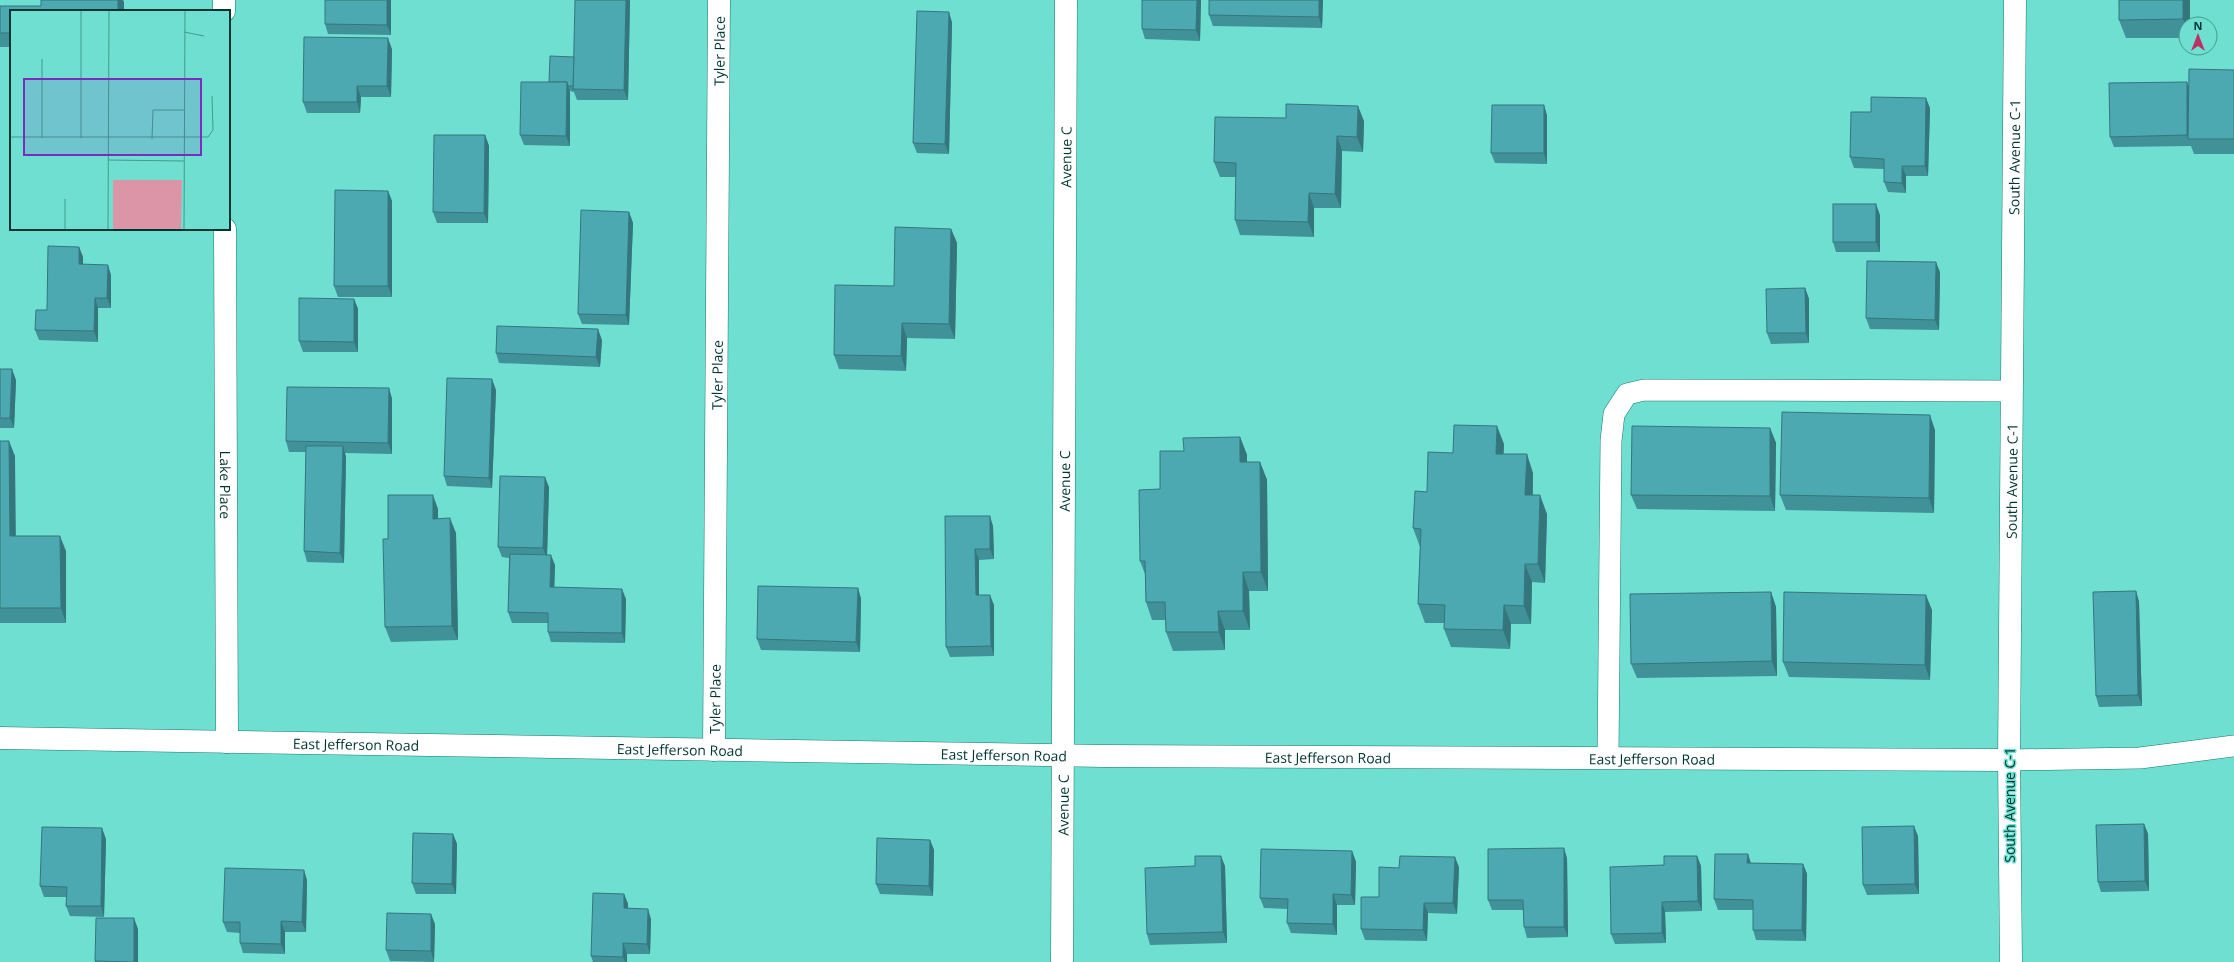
<svg xmlns="http://www.w3.org/2000/svg" width="2234" height="962" font-family="'Open Sans',sans-serif">
<style>
.lines{fill:none;stroke-linecap:round;stroke-linejoin:round}
.service-casing{stroke:#19776d;stroke-width:22}
.minor-casing{stroke:#19776d;stroke-width:23}
.secondary-casing{stroke:#19776d;stroke-width:23}
.service{stroke:#fff;stroke-width:21}
.minor{stroke:#fff;stroke-width:22}
.secondary{stroke:#fff;stroke-width:22}
.wall{fill:#419199}
.shaded-wall{fill:#35767d}
.building{fill:#4ca9b2;stroke:#35767d}
.labels{text-anchor:middle;dominant-baseline:central;stroke-width:3;stroke-linejoin:round;paint-order:stroke}
.street-label{font-size:14px;fill:#003631;stroke:#6edfd0}
.inset-road{fill:none;stroke:#429b90;stroke-width:1}
.view{fill:#7b2cbf;fill-opacity:0.15;stroke:#7b2cbf;stroke-width:2}
.inset-edge{fill:none;stroke:#003631;stroke-width:2}
</style>
<rect width="100%" height="100%" fill="#6edfd0"/>
<g class="lines">
<defs>
<g id="service">
<polyline points="1608,758 1611,441 1614,414 1627,394 1644,390 2012,391"/>
<polyline points="2009,760 2140,758 2234,746"/>
</g>
<g id="minor">
<polyline points="224,0 224,11"/>
<path id="s1" d="M225,229L227,742"/>
<path id="s2" d="M0,738L1104,756L2009,760"/>
<path id="s3" d="M714,750L719,0"/>
<path id="s4" d="M2011,962L2009,760L2015,0"/>
</g>
<g id="secondary">
<path id="s5" d="M1062,962L1066,0"/>
</g>
</defs>
<!-- service casing -->
<use href="#service" class="service-casing"/>
<!-- minor casing -->
<use href="#minor" class="minor-casing"/>
<!-- secondary casing -->
<use href="#secondary" class="secondary-casing"/>
<!-- service -->
<use href="#service" class="service"/>
<!-- minor -->
<use href="#minor" class="minor"/>
<!-- secondary -->
<use href="#secondary" class="secondary"/>
</g>
<!-- wall -->
<g class="wall">
<polygon points="325,0 391,0 391,35 328,34 325,24"/>
<polygon points="1201,0 1200,41 1145,39 1142,29"/>
<polygon points="1323,0 1322,28 1213,26 1209,15"/>
<polygon points="2119,0 2190,0 2190,24 2186,24 2186,38 2126,38 2119,20"/>
<polygon points="630,1 628,100 577,100 574,92 570,91 570,146 524,145 520,135 549,82"/>
<polygon points="124,2 124,11 11,11 11,47 0,47 0,6 41,6"/>
<polygon points="949,12 952,23 949,154 917,153 913,143"/>
<polygon points="392,49 391,97 361,97 360,113 307,113 303,102"/>
<polygon points="2234,70 2234,154 2194,154 2191,146 2114,147 2110,137 2189,87"/>
<polygon points="1930,108 1928,176 1906,176 1906,193 1888,192 1884,182 1884,169 1854,168 1850,157 1871,112"/>
<polygon points="1547,115 1547,164 1495,163 1491,153"/>
<polygon points="1364,121 1363,152 1342,151 1341,208 1314,208 1314,237 1240,235 1235,220 1236,177 1220,177 1214,162"/>
<polygon points="485,135 489,146 488,223 437,223 433,212"/>
<polygon points="388,191 392,201 392,297 338,297 334,286"/>
<polygon points="629,212 633,223 629,325 582,324 578,314"/>
<polygon points="1880,215 1880,252 1836,252 1833,242"/>
<polygon points="951,229 957,243 955,339 907,338 906,371 839,369 834,355 894,286"/>
<polygon points="79,247 83,257 83,264 111,275 111,308 98,308 98,342 39,340 35,330 47,310"/>
<polygon points="1940,272 1939,330 1870,329 1866,318"/>
<polygon points="1805,288 1809,299 1809,343 1771,344 1767,333"/>
<polygon points="354,299 358,309 358,352 303,352 299,341"/>
<polygon points="602,340 600,367 499,363 496,353"/>
<polygon points="0,369 16,380 14,428 0,428"/>
<polygon points="389,388 392,399 392,454 345,453 346,457 344,563 307,562 304,551 306,452 289,452 286,441"/>
<polygon points="496,390 492,488 447,486 444,476"/>
<polygon points="1770,428 1776,443 1775,511 1637,509 1631,495"/>
<polygon points="1935,430 1934,513 1786,510 1780,495"/>
<polygon points="1240,437 1247,455 1247,462 1260,462 1267,480 1268,591 1249,591 1250,630 1225,630 1225,650 1173,651 1166,632 1166,620 1152,620 1146,602 1145,574 1140,561 1160,489 1184,451"/>
<polygon points="0,441 15,456 15,536 66,551 66,623 0,623"/>
<polygon points="1504,444 1503,454 1533,473 1533,495 1547,514 1545,583 1532,582 1531,624 1511,624 1510,649 1451,647 1444,629 1445,623 1425,623 1418,604 1420,547 1413,528 1427,492 1453,453"/>
<polygon points="549,487 547,555 555,565 554,587 626,599 625,643 551,642 548,632 548,623 512,623 508,612 509,558 502,557 498,547"/>
<polygon points="438,509 438,518 456,533 458,640 391,642 385,627 388,539"/>
<polygon points="945,516 993,526 994,559 979,560 979,595 994,605 994,656 950,657 946,647"/>
<polygon points="858,588 861,599 860,652 761,650 757,639"/>
<polygon points="2136,591 2139,602 2142,706 2099,707 2096,696"/>
<polygon points="1771,592 1776,607 1777,676 1637,678 1631,664"/>
<polygon points="1932,610 1930,680 1789,677 1783,662"/>
<polygon points="2144,824 2148,834 2149,891 2101,892 2098,882"/>
<polygon points="453,834 457,844 456,894 416,894 412,883"/>
<polygon points="1918,836 1919,894 1867,895 1863,885"/>
<polygon points="106,839 104,917 70,916 66,906 66,897 44,897 40,886"/>
<polygon points="930,840 934,850 933,896 880,894 876,884"/>
<polygon points="1352,851 1356,862 1355,905 1337,905 1337,935 1291,933 1287,923 1288,909 1264,908 1260,898"/>
<polygon points="1748,854 1751,863 1803,864 1807,874 1806,941 1756,940 1753,930 1753,910 1718,910 1714,899"/>
<polygon points="1697,856 1701,866 1702,911 1665,912 1666,943 1615,944 1611,934 1664,865"/>
<polygon points="1567,858 1568,937 1527,938 1524,927 1523,910 1492,910 1488,900"/>
<polygon points="1195,866 1225,866 1227,943 1150,945 1147,934"/>
<polygon points="1459,867 1457,914 1428,913 1427,941 1365,940 1361,929 1379,897 1399,868"/>
<polygon points="307,880 306,932 285,932 285,954 243,953 240,943 240,933 227,932 223,922"/>
<polygon points="624,894 628,904 628,908 651,919 650,954 627,954 627,962 593,962 591,956"/>
<polygon points="435,924 434,962 390,961 386,950"/>
<polygon points="138,929 138,962 95,962 95,961"/>
</g>
<!-- shaded-wall -->
<g class="shaded-wall">
<polygon points="118,0 123,0 124,2 124,11 118,11"/>
<polygon points="387,0 391,0 391,35 387,25"/>
<polygon points="626,0 630,0 630,1 628,100 624,90"/>
<polygon points="1197,0 1201,0 1200,41 1196,30"/>
<polygon points="1319,0 1323,0 1322,28 1319,17"/>
<polygon points="2183,0 2190,0 2190,24 2186,24 2186,26 2183,19"/>
<polygon points="949,12 952,23 949,154 945,144"/>
<polygon points="388,38 392,49 391,97 387,86"/>
<polygon points="567,82 570,93 570,146 566,136"/>
<polygon points="2187,82 2191,92 2188,139 2187,135"/>
<polygon points="357,86 361,97 360,113 357,102"/>
<polygon points="1926,98 1930,108 1928,176 1925,166"/>
<polygon points="1544,105 1547,115 1547,164 1544,153"/>
<polygon points="1358,106 1364,121 1363,152 1357,137"/>
<polygon points="485,135 489,146 488,223 484,213"/>
<polygon points="1337,136 1342,151 1341,208 1335,194"/>
<polygon points="1902,166 1906,176 1906,193 1902,183"/>
<polygon points="388,191 392,201 392,297 388,286"/>
<polygon points="1309,193 1314,208 1314,237 1308,222"/>
<polygon points="1876,204 1880,215 1880,252 1876,242"/>
<polygon points="629,212 633,223 629,325 626,315"/>
<polygon points="951,229 957,243 955,339 949,324"/>
<polygon points="79,247 83,257 83,275 79,264"/>
<polygon points="1936,262 1940,272 1939,330 1935,320"/>
<polygon points="108,265 111,275 111,308 107,298"/>
<polygon points="1805,288 1809,299 1809,343 1806,333"/>
<polygon points="95,298 98,308 98,342 94,331"/>
<polygon points="354,299 358,309 358,352 354,342"/>
<polygon points="902,323 907,338 906,371 901,356"/>
<polygon points="598,329 602,340 600,367 596,357"/>
<polygon points="12,369 16,380 14,428 10,418"/>
<polygon points="492,379 496,390 492,488 489,478"/>
<polygon points="389,388 392,399 392,454 388,443"/>
<polygon points="1930,415 1935,430 1934,513 1929,498"/>
<polygon points="1497,426 1504,444 1503,472 1496,454"/>
<polygon points="1770,428 1776,443 1775,511 1770,496"/>
<polygon points="1240,437 1247,455 1247,480 1240,462"/>
<polygon points="9,441 15,456 16,551 10,536"/>
<polygon points="343,446 346,457 344,563 340,553"/>
<polygon points="1527,454 1533,473 1532,513 1525,495"/>
<polygon points="1260,462 1267,480 1268,591 1261,572"/>
<polygon points="545,477 549,487 547,559 543,548"/>
<polygon points="433,495 438,509 438,533 433,519"/>
<polygon points="1540,495 1547,514 1545,583 1538,564"/>
<polygon points="990,516 993,526 994,559 990,549"/>
<polygon points="450,518 456,533 458,640 452,626"/>
<polygon points="60,536 66,551 66,623 61,608"/>
<polygon points="975,549 979,560 979,605 976,595"/>
<polygon points="551,555 555,565 554,597 550,587"/>
<polygon points="1525,564 1532,582 1531,624 1524,606"/>
<polygon points="1243,572 1249,591 1250,630 1243,611"/>
<polygon points="858,588 861,599 860,652 856,642"/>
<polygon points="622,589 626,599 625,643 622,633"/>
<polygon points="2136,591 2139,602 2142,706 2138,695"/>
<polygon points="1771,592 1776,607 1777,676 1772,661"/>
<polygon points="990,595 994,605 994,656 991,646"/>
<polygon points="1926,595 1932,610 1930,680 1925,665"/>
<polygon points="1504,605 1511,624 1510,649 1503,630"/>
<polygon points="1218,611 1225,630 1225,650 1219,632"/>
<polygon points="2144,824 2148,834 2149,891 2145,881"/>
<polygon points="1914,826 1918,836 1919,894 1915,884"/>
<polygon points="102,828 106,839 104,917 101,906"/>
<polygon points="453,834 457,844 456,894 452,884"/>
<polygon points="930,840 934,850 933,896 929,886"/>
<polygon points="1564,848 1567,858 1568,937 1564,927"/>
<polygon points="1352,851 1356,862 1355,905 1351,895"/>
<polygon points="1748,854 1751,865 1747,863"/>
<polygon points="1221,856 1225,866 1227,943 1223,932"/>
<polygon points="1697,856 1701,866 1702,911 1698,901"/>
<polygon points="1455,857 1459,867 1457,914 1453,903"/>
<polygon points="1803,864 1807,874 1806,941 1802,930"/>
<polygon points="304,870 307,880 306,932 302,922"/>
<polygon points="624,894 628,904 628,919 624,908"/>
<polygon points="1333,894 1337,905 1337,935 1333,924"/>
<polygon points="1662,902 1665,912 1666,943 1662,933"/>
<polygon points="1424,903 1428,913 1427,941 1423,930"/>
<polygon points="648,909 651,919 650,954 647,944"/>
<polygon points="431,914 435,924 434,962 431,951"/>
<polygon points="134,918 138,929 138,962 134,962"/>
<polygon points="281,921 285,932 285,954 281,944"/>
<polygon points="623,943 627,954 627,962 625,962 623,957"/>
</g>
<!-- building -->
<g class="building">
<polygon points="41,0 118,0 118,11 11,11 11,33 0,33 0,6 41,6"/>
<polygon points="325,0 387,0 387,25 325,24"/>
<polygon points="575,0 626,0 624,90 573,89"/>
<polygon points="1142,0 1197,0 1196,30 1142,29"/>
<polygon points="1209,0 1319,0 1319,17 1209,15"/>
<polygon points="2119,0 2183,0 2183,19 2119,20"/>
<polygon points="917,11 949,12 945,144 913,143"/>
<polygon points="304,37 388,38 387,86 357,86 357,102 303,102"/>
<polygon points="550,56 574,57 573,86 568,86 567,82 549,82"/>
<polygon points="2189,69 2234,70 2234,139 2188,139"/>
<polygon points="521,82 567,82 566,136 520,135"/>
<polygon points="2187,82 2187,135 2110,137 2109,83"/>
<polygon points="1871,97 1926,98 1925,166 1902,166 1902,183 1884,182 1884,159 1850,157 1851,112 1871,112"/>
<polygon points="1286,104 1358,106 1357,137 1337,136 1335,194 1309,193 1308,222 1235,220 1236,163 1214,162 1215,117 1286,118"/>
<polygon points="1492,105 1544,105 1544,153 1491,153"/>
<polygon points="434,135 485,135 484,213 433,212"/>
<polygon points="335,190 388,191 388,286 334,286"/>
<rect x="1833" y="204" width="43" height="38"/>
<polygon points="581,210 629,212 626,315 578,314"/>
<polygon points="895,227 951,229 949,324 902,323 901,356 834,355 835,285 894,286"/>
<polygon points="48,246 79,247 79,264 108,265 107,298 95,298 94,331 35,330 36,310 47,310"/>
<polygon points="1867,261 1936,262 1935,320 1866,318"/>
<polygon points="1805,288 1806,333 1767,333 1766,289"/>
<polygon points="299,298 354,299 354,342 299,341"/>
<polygon points="497,326 598,329 596,357 496,353"/>
<polygon points="0,369 12,369 10,418 0,418"/>
<polygon points="447,378 492,379 489,478 444,476"/>
<polygon points="287,387 389,388 388,443 286,441"/>
<polygon points="1782,412 1930,415 1929,498 1780,495"/>
<polygon points="1454,425 1497,426 1496,454 1527,454 1525,495 1540,495 1538,564 1525,564 1524,606 1504,605 1503,630 1444,629 1445,605 1418,604 1421,529 1413,528 1415,491 1427,492 1428,452 1453,453"/>
<polygon points="1632,426 1770,428 1770,496 1631,495"/>
<polygon points="1240,437 1240,462 1260,462 1261,572 1243,572 1243,611 1218,611 1219,632 1166,632 1165,602 1146,602 1145,561 1140,561 1139,490 1160,489 1160,451 1184,451 1183,438"/>
<polygon points="0,441 9,441 10,536 60,536 61,608 0,608"/>
<polygon points="306,446 343,446 340,553 304,551"/>
<polygon points="500,476 545,477 543,548 498,547"/>
<polygon points="388,495 433,495 433,519 450,518 452,626 385,627 383,539 388,539"/>
<polygon points="945,516 990,516 990,549 975,549 976,595 990,595 991,646 946,647"/>
<polygon points="510,554 551,555 550,587 622,589 622,633 548,632 548,613 508,612"/>
<polygon points="758,586 858,588 856,642 757,639"/>
<polygon points="2136,591 2138,695 2096,696 2093,592"/>
<polygon points="1771,592 1772,661 1631,664 1630,594"/>
<polygon points="1784,592 1926,595 1925,665 1783,662"/>
<polygon points="2144,824 2145,881 2098,882 2096,825"/>
<polygon points="1914,826 1915,884 1863,885 1862,827"/>
<polygon points="42,827 102,828 101,906 66,906 67,887 40,886"/>
<polygon points="413,833 453,834 452,884 412,883"/>
<polygon points="877,838 930,840 929,886 876,884"/>
<polygon points="1564,848 1564,927 1524,927 1523,900 1488,900 1488,849"/>
<polygon points="1261,849 1352,851 1351,895 1333,894 1333,924 1287,923 1288,899 1260,898"/>
<polygon points="1715,854 1748,854 1747,863 1803,864 1802,930 1753,930 1753,900 1714,899"/>
<polygon points="1195,856 1221,856 1223,932 1147,934 1145,868 1195,866"/>
<polygon points="1400,856 1455,857 1453,903 1424,903 1423,930 1361,929 1361,897 1379,897 1379,867 1399,868"/>
<polygon points="1664,856 1697,856 1698,901 1662,902 1662,933 1611,934 1610,867 1664,865"/>
<polygon points="225,868 304,870 302,922 281,921 281,944 240,943 240,922 223,922"/>
<polygon points="593,893 624,894 624,908 648,909 647,944 623,943 623,957 591,956"/>
<polygon points="387,913 431,914 431,951 386,950"/>
<polygon points="96,918 134,918 134,962 95,961"/>
</g>
<g class="labels">
<!-- street labels -->
<g class="street-label">
<text stroke="none"><textPath href="#s3" startOffset="699">Tyler Place</textPath></text>
<text stroke="none"><textPath href="#s5" startOffset="805">Avenue C</textPath></text>
<text stroke="none"><textPath href="#s4" startOffset="805">South Avenue C-1</textPath></text>
<text stroke="none"><textPath href="#s3" startOffset="375">Tyler Place</textPath></text>
<text stroke="none"><textPath href="#s5" startOffset="481">Avenue C</textPath></text>
<text stroke="none"><textPath href="#s4" startOffset="481">South Avenue C-1</textPath></text>
<text stroke="none"><textPath href="#s1" startOffset="256">Lake Place</textPath></text>
<text stroke="none"><textPath href="#s3" startOffset="51">Tyler Place</textPath></text>
<text stroke="none"><textPath href="#s2" startOffset="356">East Jefferson Road</textPath></text>
<text stroke="none"><textPath href="#s2" startOffset="680">East Jefferson Road</textPath></text>
<text stroke="none"><textPath href="#s2" startOffset="1004">East Jefferson Road</textPath></text>
<text stroke="none"><textPath href="#s2" startOffset="1328">East Jefferson Road</textPath></text>
<text stroke="none"><textPath href="#s2" startOffset="1652">East Jefferson Road</textPath></text>
<text stroke="none"><textPath href="#s5" startOffset="157">Avenue C</textPath></text>
<text transform="translate(2009 805) rotate(-90)">South Avenue C-1</text>
</g>
</g>
<!-- overview -->
<g transform="translate(10 10)">
<rect width="220" height="220" fill="#6edfd0"/>
<path d="M103,170H172L171,220H103Z" fill="#dc95a6"/>
<path class="inset-road" d="M174,22L194,26M32,49V128M0,127H198L203,120L202,86M71,128V0M142,129L143,100H174M98,150L174,151M55,220V189M98,220L99,0M174,220L175,0"/>
<path class="view" d="M14,69H191V145H14Z"/>
<rect width="220" height="220" class="inset-edge"/>
</g>
<!-- north arrow -->
<g transform="translate(2198 36)"><circle r="19" fill="#6edfd0" stroke="#429b90"/>
<path d="M0-3L7 15L0 10L-7 15Z" fill="#bd3063"/>
<text y="-6" font-size="11" font-weight="bold" text-anchor="middle" fill="#003631">N</text>
</g>
</svg>
